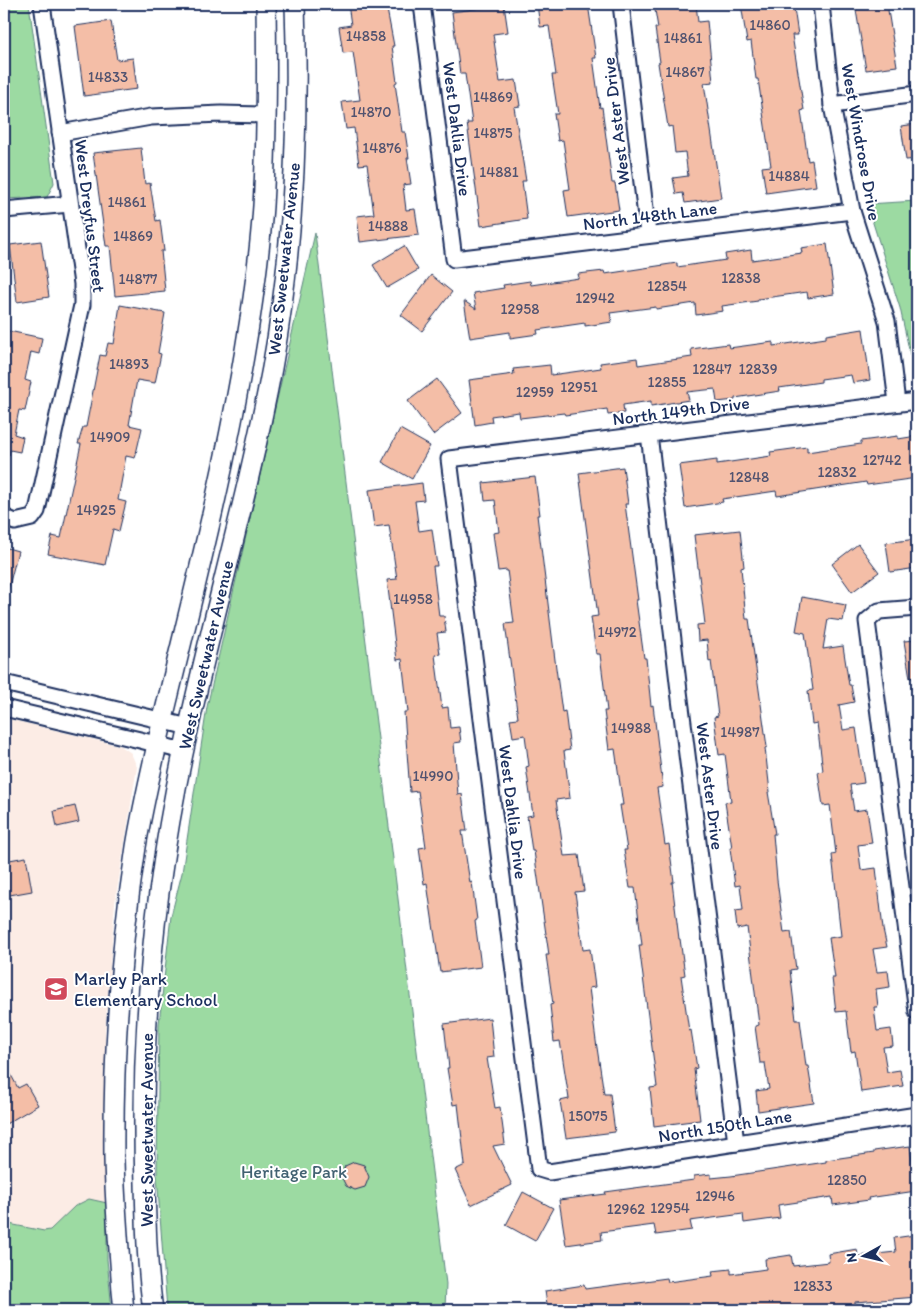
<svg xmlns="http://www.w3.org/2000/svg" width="921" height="1314" font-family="Itim,sans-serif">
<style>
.built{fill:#fcece5}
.green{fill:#9cdaa2;stroke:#5c8480}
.building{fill:#f4bea7;stroke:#1b2f5e}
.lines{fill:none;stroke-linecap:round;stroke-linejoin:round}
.minor-casing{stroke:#1b2f5e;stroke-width:19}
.tertiary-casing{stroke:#1b2f5e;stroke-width:22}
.minor{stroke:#fff;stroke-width:15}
.tertiary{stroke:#fff;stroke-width:19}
.labels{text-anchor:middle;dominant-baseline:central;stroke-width:4;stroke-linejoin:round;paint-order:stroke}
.number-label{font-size:15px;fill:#515370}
.street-label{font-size:18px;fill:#1b2f5e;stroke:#fff}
.poi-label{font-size:18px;fill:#1b2f5e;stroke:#fff;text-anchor:start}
.park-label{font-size:18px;fill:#426272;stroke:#fff}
</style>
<rect width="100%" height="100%" fill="#fff"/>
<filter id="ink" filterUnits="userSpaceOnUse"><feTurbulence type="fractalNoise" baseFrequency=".02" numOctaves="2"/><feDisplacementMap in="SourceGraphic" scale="10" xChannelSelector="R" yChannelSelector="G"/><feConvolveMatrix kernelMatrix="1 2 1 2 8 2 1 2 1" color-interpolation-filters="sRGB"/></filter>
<g filter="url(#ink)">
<!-- built -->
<polygon class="built" points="4,718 121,746 131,753 137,767 115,903 105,1032 107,1203 60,1221 50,1230 44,1231 4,1223"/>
<!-- green -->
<g class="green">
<polygon points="4,4 29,4 54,183 47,197 4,199"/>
<polygon points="917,201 917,373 913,368 900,308 867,204"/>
<polygon points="315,233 446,1284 445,1310 167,1310 157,1176 158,1090 159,1024 171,916 182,873 207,707"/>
<polygon points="89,1199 107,1203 107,1259 112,1310 4,1310 4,1223 44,1231 50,1230 75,1206"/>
</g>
<!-- building -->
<g class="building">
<polygon points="348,4 386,4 394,46 392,46 397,82 395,83 402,132 405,132 409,158 407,158 411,184 403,185 406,210 415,209 419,235 360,242 357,216 374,214 367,164 359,165 354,128 346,129 342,102 360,100 353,52 343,53 339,27 351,25"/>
<polygon points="537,4 588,4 596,58 593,58 600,108 602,107 612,183 615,183 619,210 568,217 564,190 570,189 563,140 558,141 554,114 558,114 552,75 556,75 549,26 540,27"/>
<polygon points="654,4 696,4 698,22 707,21 713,82 704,83 721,198 685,203 683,193 676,194 673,178 688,176 685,152 675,153 672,126 668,127 658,63 660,62 655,28 658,28"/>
<polygon points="741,4 789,4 790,8 794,8 798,35 792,35 804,110 801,111 808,161 812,160 816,186 766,193 762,167 771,166 758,79 756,79 751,41 747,42"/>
<polygon points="855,4 887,4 897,66 866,70"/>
<polygon points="504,5 508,32 493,34 500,82 516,80 520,106 514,107 526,181 522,181 527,219 481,226 467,123 472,123 465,74 460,74 452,12"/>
<polygon points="111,21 117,60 133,58 137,89 84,96 75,26"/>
<polygon points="917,124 917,159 906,160 901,126"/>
<polygon points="141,148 145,184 150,183 156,221 160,220 164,251 161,251 165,291 115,296 110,246 106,246 93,153"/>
<polygon points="41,241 49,297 17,302 10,245"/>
<polygon points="827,244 834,294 808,298 807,292 758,299 758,301 722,306 723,311 696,315 695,303 656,309 656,307 610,313 612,322 585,326 585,323 537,330 538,334 510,338 510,332 470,338 464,301 476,309 473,293 504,288 503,285 530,281 531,285 579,278 578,274 604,271 605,274 677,263 677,267 726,260 725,254 751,250 752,260 802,253 801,248"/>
<polygon points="404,246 418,270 387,288 373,265"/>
<polygon points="431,275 452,292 422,331 401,315"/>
<polygon points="120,305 165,313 158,353 161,354 155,383 137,380 129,425 142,428 135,458 126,456 118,500 126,502 119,531 113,529 105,565 48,554 52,536 61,538 81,444 78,444 83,427 86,427 100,355 105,356 108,343 114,344"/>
<polygon points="863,329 870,380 853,383 851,375 821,379 821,382 779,388 780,391 735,398 735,400 717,402 715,389 687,392 689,400 651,406 651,401 623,405 624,413 608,415 607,409 565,415 564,413 520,418 519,412 491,416 492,422 475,425 469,380 514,374 513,369 550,365 551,375 601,368 600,363 637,358 638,365 692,357 691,349 728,344 729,348 773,342 773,346 826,338 826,335"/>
<polygon points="4,330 42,338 39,354 31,352 25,380 31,382 25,411 19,410 14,434 23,437 20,452 10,450 9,456 4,456"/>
<polygon points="437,379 462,413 433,435 408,401"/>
<polygon points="400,429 430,446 412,479 382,462"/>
<polygon points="898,436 898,439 917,436 917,478 867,485 866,482 777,496 776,491 722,499 723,502 685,508 679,465 717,460 717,464 771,456 770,452 807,447 807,452 861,444 861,441"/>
<polygon points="623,467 628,504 625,504 638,600 636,600 644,658 646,658 651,706 653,705 663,787 657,788 665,845 669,844 674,882 672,882 679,939 680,939 685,975 681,976 689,1031 691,1030 697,1068 694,1069 700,1120 654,1126 650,1088 657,1087 639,945 642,945 635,888 630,888 624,850 627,850 620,805 623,805 615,749 609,750 604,711 607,711 600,654 596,654 591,617 598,616 579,473"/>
<polygon points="535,477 540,515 537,515 556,668 562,712 565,711 570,750 564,751 570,798 556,800 564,856 579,855 584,891 575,892 583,950 590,949 595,987 589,988 596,1041 604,1094 610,1094 615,1132 566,1138 560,1101 569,1099 560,1041 554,1042 550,1005 553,1004 546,955 549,955 534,851 532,851 527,816 533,815 526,767 529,766 525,735 513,737 510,719 518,718 505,624 514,623 507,570 498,571 493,533 499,532 495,500 485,501 483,483"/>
<polygon points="422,483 424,500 415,501 419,531 432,529 437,566 433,566 439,616 444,616 446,632 437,633 440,654 435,655 442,708 448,707 450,728 459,727 461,742 454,743 458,795 462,794 467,831 462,831 470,883 472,882 477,920 475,921 481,967 440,972 427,883 424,884 419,848 426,847 418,791 410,792 404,712 408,712 402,659 397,660 387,580 397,579 389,525 374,527 369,490"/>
<polygon points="740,530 744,567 741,568 746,619 749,619 767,747 765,748 770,792 768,792 775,834 773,834 777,880 784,933 791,932 796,969 790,970 796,1020 800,1020 806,1066 808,1066 814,1103 758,1111 756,1091 769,1089 765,1063 760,1063 755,1026 759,1025 747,927 737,929 735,911 743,910 740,885 735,886 730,848 732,848 725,802 731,801 725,754 719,755 714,717 718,716 711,661 709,662 707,640 698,641 697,625 705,624 694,535"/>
<polygon points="916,539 917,568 890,572 886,543"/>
<polygon points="858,544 879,572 852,592 832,564"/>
<polygon points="4,547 18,551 8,590 4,589"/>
<polygon points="802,597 846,605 843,621 828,619 823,649 843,646 849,685 851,685 854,702 839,705 843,730 856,728 864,783 850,785 854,811 867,809 872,843 858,845 861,870 876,868 883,929 887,947 873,949 877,972 888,971 890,987 876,989 878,1007 874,1007 877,1031 891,1029 893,1046 883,1047 887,1072 900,1070 903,1086 861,1092 855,1051 851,1052 846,1011 836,1012 832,978 835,978 829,938 841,936 832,855 836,854 830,805 823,806 818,772 823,771 817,723 812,724 808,691 813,690 805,633 796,631"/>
<polygon points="917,640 917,677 910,678 904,641"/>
<polygon points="75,806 79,822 57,827 54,811"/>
<polygon points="26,857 32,891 4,896 4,861"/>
<polygon points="490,1018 494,1057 487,1058 495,1108 500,1107 505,1144 493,1146 512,1185 471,1205 455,1170 465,1165 458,1104 453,1105 447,1068 449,1068 444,1024"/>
<polygon points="4,1062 18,1088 26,1084 38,1105 4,1125"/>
<polygon points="910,1146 916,1191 868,1198 869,1200 833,1205 832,1197 778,1205 780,1218 744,1223 743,1214 690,1221 692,1230 656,1235 654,1225 601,1232 602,1240 566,1245 559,1200 606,1194 605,1192 694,1180 694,1176 711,1174 711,1178 731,1176 826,1162 826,1160 874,1153 874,1151"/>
<polygon points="354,1162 364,1165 369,1177 365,1187 355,1190 346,1186 341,1176 345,1166"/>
<polygon points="523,1192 553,1208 535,1241 506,1225"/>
<polygon points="915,1235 917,1253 917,1297 855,1302 855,1305 805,1310 548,1310 545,1291 584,1285 585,1289 667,1278 668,1282 713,1276 712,1271 731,1269 731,1274 766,1269 765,1259 791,1255 793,1266 829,1262 828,1254 857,1249 858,1256 896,1252 894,1238"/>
</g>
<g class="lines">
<defs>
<g id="minor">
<polyline points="422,4 454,259 852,211"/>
<polyline points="621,4 648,234"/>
<polyline points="821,4 832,105 852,211 887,321 897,403"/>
<polyline points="832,105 917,94"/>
<polyline points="60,133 151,117 221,114 267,115"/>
<polyline points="4,210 70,204"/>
<polyline points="917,401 449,459 539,1169 549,1172 917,1115"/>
<polyline points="649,434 679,691 736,1143"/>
<polyline points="4,517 15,522 32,518 37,511 82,305 82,284 42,4"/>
<polyline points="917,608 879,611 867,621 917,1012"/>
<polyline points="4,683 189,727"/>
<polyline points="4,708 140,740 183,751"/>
</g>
<g id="tertiary">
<path d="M124,1310L122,1291C119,1247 115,1203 114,1160C113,1056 120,950 136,847C143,804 153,762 163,719C183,635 205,550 223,465C241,380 257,293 263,206C267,139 267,71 266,4"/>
<path d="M153,1310C147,1268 146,1226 145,1184C140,1038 153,892 184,749C211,621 248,496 272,368C294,248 299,125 295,4"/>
</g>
</defs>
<!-- minor casing -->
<use href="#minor" class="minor-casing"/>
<!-- tertiary casing -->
<use href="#tertiary" class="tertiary-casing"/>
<!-- minor -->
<use href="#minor" class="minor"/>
<!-- tertiary -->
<use href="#tertiary" class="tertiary"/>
</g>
</g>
<!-- icons -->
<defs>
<symbol id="school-square" viewBox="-11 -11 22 22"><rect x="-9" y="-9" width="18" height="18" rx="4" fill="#d1495b" stroke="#fff"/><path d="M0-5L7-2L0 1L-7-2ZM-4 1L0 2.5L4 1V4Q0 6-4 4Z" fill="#fff"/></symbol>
</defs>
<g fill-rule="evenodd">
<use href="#school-square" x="42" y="975" width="28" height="28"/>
</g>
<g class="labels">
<!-- number labels -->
<g class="number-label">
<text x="770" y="25">14860</text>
<text x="366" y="36">14858</text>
<text x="683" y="38">14861</text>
<text x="685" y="72">14867</text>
<text x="108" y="77">14833</text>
<text x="493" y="97">14869</text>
<text x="371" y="112">14870</text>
<text x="493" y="133">14875</text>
<text x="382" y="148">14876</text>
<text x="499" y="172">14881</text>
<text x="789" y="176">14884</text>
<text x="127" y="202">14861</text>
<text x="388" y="226">14888</text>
<text x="133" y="236">14869</text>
<text x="741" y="278">12838</text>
<text x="138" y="279">14877</text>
<text x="667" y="286">12854</text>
<text x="595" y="298">12942</text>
<text x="520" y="309">12958</text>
<text x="129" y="364">14893</text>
<text x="712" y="369">12847</text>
<text x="758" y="369">12839</text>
<text x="667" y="382">12855</text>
<text x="579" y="387">12951</text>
<text x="535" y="392">12959</text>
<text x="110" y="437">14909</text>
<text x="882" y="460">12742</text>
<text x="837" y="472">12832</text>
<text x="749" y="477">12848</text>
<text x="96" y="510">14925</text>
<text x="413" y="599">14958</text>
<text x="617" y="632">14972</text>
<text x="631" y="728">14988</text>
<text x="740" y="732">14987</text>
<text x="433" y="776">14990</text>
<text x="588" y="1116">15075</text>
<text x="847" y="1180">12850</text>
<text x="715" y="1196">12946</text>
<text x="670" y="1208">12954</text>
<text x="626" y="1209">12962</text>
<text x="813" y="1286">12833</text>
</g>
<!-- street labels -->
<g class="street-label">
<text transform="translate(616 121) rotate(-97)">West Aster Drive</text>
<text transform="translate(457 129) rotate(83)">West Dahlia Drive</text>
<text transform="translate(861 142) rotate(80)">West Windrose Drive</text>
<text transform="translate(90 216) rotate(83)">West Dreyfus Street</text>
<text transform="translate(650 216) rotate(-7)">North 148th Lane</text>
<text transform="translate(284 259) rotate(-84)">West Sweetwater Avenue</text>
<text transform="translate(681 411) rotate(-7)">North 149th Drive</text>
<text transform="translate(206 655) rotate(-77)">West Sweetwater Avenue</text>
<text transform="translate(710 786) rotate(83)">West Aster Drive</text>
<text transform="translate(513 812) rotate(83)">West Dahlia Drive</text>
<text transform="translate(725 1126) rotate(-9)">North 150th Lane</text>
<text transform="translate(147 1130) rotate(-90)">West Sweetwater Avenue</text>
</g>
<!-- poi labels -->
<g class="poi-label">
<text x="74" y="979">Marley Park<tspan x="74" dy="21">Elementary School</tspan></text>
</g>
<!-- park labels -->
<g class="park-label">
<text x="294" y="1172">Heritage Park</text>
</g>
</g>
<!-- margin -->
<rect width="921" height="1314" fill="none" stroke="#fff" stroke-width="20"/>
<rect x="10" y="10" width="901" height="1294" fill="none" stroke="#1b2f5e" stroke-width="2" filter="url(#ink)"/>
<!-- north arrow -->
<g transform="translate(864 1256) rotate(262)" stroke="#ffffff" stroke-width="4" paint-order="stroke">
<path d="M0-4L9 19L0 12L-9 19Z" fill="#1b2f5e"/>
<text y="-8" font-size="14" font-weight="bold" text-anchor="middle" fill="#1b2f5e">N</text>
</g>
</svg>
